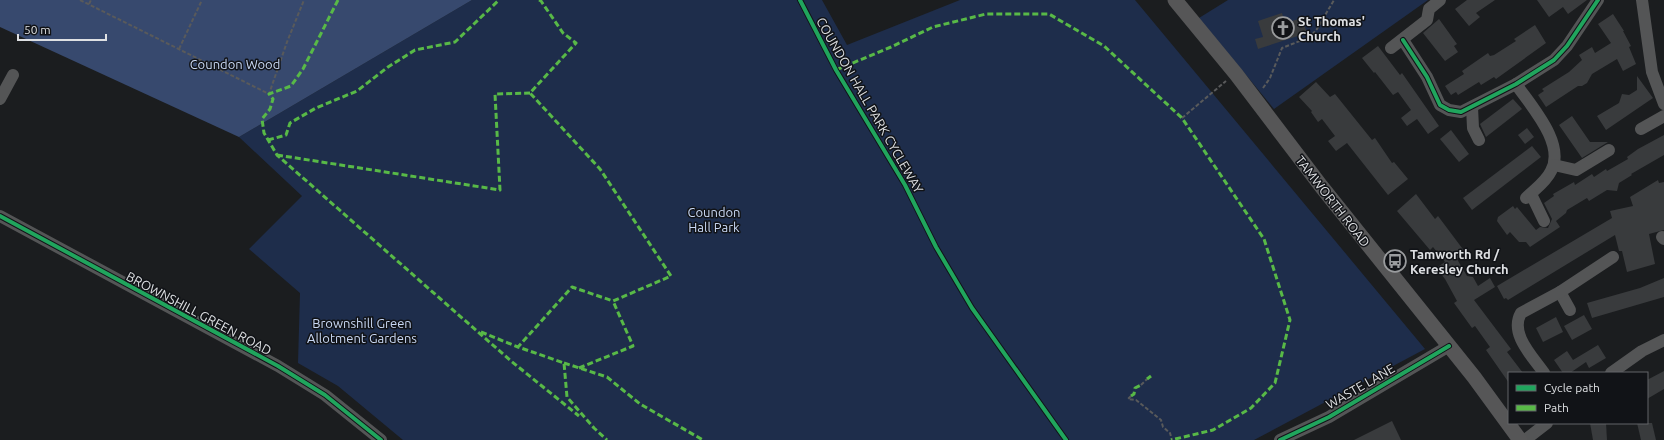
<svg xmlns="http://www.w3.org/2000/svg" width="1664" height="440" viewBox="0 0 1664 440" font-family="Ubuntu,sans-serif">
<style>
.green{fill:#1e2d4b}
.forest{fill:#37496e}
.building{fill:#393b3d}
.lines{fill:none;stroke-linecap:round;stroke-linejoin:round}
.path{stroke:#595a5b;stroke-width:2;stroke-dasharray:4 2;stroke-linecap:butt}
.minor{stroke:#545556;stroke-width:12}
.major{stroke:#565657;stroke-width:15}
.quiet{stroke:#58b947;stroke-width:3;stroke-dasharray:6 3;stroke-linecap:butt}
.cycleway-casing{stroke:#111317;stroke-width:6}
.cycleway{stroke:#20a55d;stroke-width:4}
.labels{text-anchor:middle;stroke-width:3;stroke-linejoin:round;paint-order:stroke}
.poi-label{font-size:13px;font-weight:bold;fill:#dee0e3;stroke:#111317;text-anchor:start}
.park-label{font-size:13px;fill:#c9d8f4;stroke:#111317}
.street-label{font-size:13px;fill:#dee0e3;stroke:#111317}
</style>
<rect width="100%" height="100%" fill="#1b1d1f"/>
<g class="green">
<polygon points="472,0 822,0 847,45 960,0 1135,0 1425,349 1254,440 403,440 338,386 298,363 300,293 249,249 302,196 239,137"/>
<polygon points="1228,0 1428,0 1274,109 1199,18"/>
</g>
<polygon class="forest" points="0,0 472,0 239,137 0,27"/>
<g class="building">
<polygon points="1467,0 1495,0 1476,13 1480,17 1469,26 1455,9"/>
<polygon points="1537,0 1587,0 1568,14 1563,7 1549,17"/>
<polygon points="1282,13 1285,23 1302,18 1307,33 1258,49 1255,39 1263,37 1258,21"/>
<polygon points="1613,14 1624,31 1623,31 1631,46 1629,47 1636,64 1623,71 1617,59 1592,74 1587,83 1582,86 1578,86 1546,107 1538,95 1544,91 1542,89 1569,72 1582,60 1579,55 1592,47 1595,53 1611,43 1598,24"/>
<polygon points="1439,19 1457,44 1454,46 1458,52 1445,61 1423,33"/>
<polygon points="1535,25 1546,43 1496,79 1494,77 1481,85 1479,82 1458,95 1456,92 1451,95 1445,86 1464,74 1462,71 1488,53 1490,56 1494,55 1516,41 1514,39"/>
<polygon points="1378,46 1400,75 1402,73 1439,126 1428,134 1417,119 1407,126 1401,118 1411,110 1398,92 1393,95 1375,72 1374,73 1362,58"/>
<polygon points="1637,76 1653,98 1606,130 1597,116 1619,103 1622,94 1629,95 1637,90"/>
<polygon points="1316,82 1330,97 1335,94 1372,140 1375,138 1392,163 1394,162 1408,179 1388,195 1347,143 1336,151 1328,141 1335,136 1322,119 1318,122 1311,112 1312,111 1299,97"/>
<polygon points="1513,99 1522,109 1486,137 1480,124"/>
<polygon points="1572,116 1590,142 1608,142 1582,158 1559,125"/>
<polygon points="1527,128 1534,137 1525,144 1518,135"/>
<polygon points="1451,130 1469,154 1459,162 1440,139"/>
<polygon points="1664,135 1664,155 1631,174 1632,175 1619,183 1617,191 1607,190 1589,201 1587,198 1567,210 1566,213 1556,221 1560,227 1530,247 1526,242 1519,242 1510,232 1507,235 1497,221 1498,217 1513,206 1515,209 1517,207 1536,230 1540,227 1548,228 1552,219 1544,203 1554,196 1553,194 1574,182 1575,185 1592,174 1594,177 1606,169 1607,171 1628,159 1627,157 1638,149"/>
<polygon points="1532,146 1541,157 1472,210 1463,198"/>
<polygon points="1658,180 1659,183 1664,182 1664,230 1649,234 1655,264 1627,272 1622,251 1619,251 1615,235 1508,300 1506,298 1504,299 1497,286 1612,218 1610,211 1633,206 1630,197"/>
<polygon points="1416,194 1435,219 1438,216 1465,252 1457,259 1467,276 1473,277 1478,286 1490,278 1495,287 1474,300 1511,349 1507,352 1523,373 1509,373 1509,383 1486,350 1490,347 1475,326 1472,328 1454,303 1457,301 1445,279 1436,268 1445,262 1433,247 1430,250 1397,211"/>
<polygon points="1664,278 1664,297 1592,318 1587,303 1640,288"/>
<polygon points="1584,315 1592,329 1572,340 1564,326"/>
<polygon points="1556,317 1563,332 1543,342 1536,328"/>
<polygon points="1598,345 1606,358 1589,368 1586,362 1570,373 1563,373 1554,360 1567,351 1573,360"/>
<polygon points="1664,371 1664,389 1647,399 1647,380"/>
<polygon points="1392,421 1401,440 1354,440"/>
<polygon points="1590,423 1606,423 1607,440 1593,440"/>
<polygon points="1637,423 1652,423 1656,440 1641,440"/>
</g>
<g class="lines">
<g class="path">
<polyline points="80,0 269,94 287,42 304,0"/>
<polyline points="89,4 91,0"/>
<polyline points="179,49 202,0"/>
<polyline points="1263,88 1270,78 1282,48 1310,37 1317,29 1334,0"/>
<polyline points="1182,118 1226,81"/>
<polyline points="1141,385 1147,379"/>
<polyline points="1131,396 1128,399 1136,400 1161,420 1163,427 1170,433 1172,440"/>
</g>
<g class="minor">
<polyline points="1642,0 1652,72 1664,104"/>
<polyline points="1403,40 1427,77 1440,105 1449,110 1461,112 1516,84 1554,60 1567,46 1598,0"/>
<polyline points="1391,48 1427,20 1429,9 1440,0"/>
<path d="M1516 84C1531 106 1566 144 1551 171 1546 182 1534 190 1526 198"/>
<polyline points="0,99 13,75"/>
<polyline points="1472,107 1473,128 1479,140"/>
<polyline points="1641,129 1664,116"/>
<polyline points="1554,165 1576,170 1609,150"/>
<polyline points="1531,194 1544,221"/>
<polyline points="0,216 278,366 325,395 381,440"/>
<polyline points="1662,237 1664,239"/>
<polyline points="1560,292 1570,310"/>
<path d="M1544 373C1533 357 1509 334 1521 313L1560 292 1613 257"/>
<polyline points="1611,373 1642,351 1664,340"/>
<polyline points="1280,440 1329,417 1449,346"/>
<polyline points="1525,440 1547,423"/>
</g>
<polyline class="major" points="1175,0 1236,74 1321,186 1474,377 1520,440"/>
<g class="quiet">
<polyline points="338,0 303,69 291,86 269,94 273,99 270,109 262,119 264,133 277,155 511,361 579,416"/>
<polyline points="539,0 541,1 563,33 576,43 530,93 600,169 671,276 613,301 572,287 518,347 564,363 567,397 594,428 607,440"/>
<polyline points="836,70 891,47 933,27 986,14 1049,14 1104,46 1182,118 1264,239 1290,320 1275,383 1251,408 1213,430 1171,440"/>
<polyline points="268,140 286,135 290,123 316,108 357,91 388,67 415,50 455,42 499,0"/>
<polyline points="277,155 500,190 495,94 530,93"/>
<polyline points="481,332 518,347"/>
<polyline points="564,363 607,377 640,404 703,440"/>
<polyline points="579,368 633,346 613,301"/>
<polyline points="1147,379 1151,376"/>
<polyline points="1131,396 1134,394 1135,388 1141,385"/>
</g>
<g class="cycleway-casing">
<g id="cycleway">
<polyline points="800,0 836,70 905,185 936,247 972,308 1066,440"/>
<polyline points="1403,40 1427,77 1440,105 1449,110 1461,112 1516,84 1554,60 1567,46 1598,0"/>
<polyline points="0,216 278,366 325,395 381,440"/>
<polyline points="1280,440 1329,417 1449,346"/>
</g>
</g>
<use href="#cycleway" class="cycleway"/>
</g>
<defs>
<g id="church-ring" transform="scale(1.15)"><circle r="9.5" fill="#111317" stroke="#9a9c9e" stroke-width="1.5"/><path d="M-1.2-6h2.4v3.5h3.3v2.4h-3.3V6h-2.4V-.1h-3.3v-2.4h3.3Z" fill="#9a9c9e"/></g>
<g id="bus-ring" transform="scale(1.15)"><circle r="9.5" fill="#111317" stroke="#9a9c9e" stroke-width="1.5"/><path d="M-5-6H5V4H4V6H2V4H-2V6H-4V4H-5ZM-3.5-4V0h7V-4ZM-3.5 1.2v1.5H-2V1.2ZM2 1.2v1.5H3.5V1.2Z" fill="#9a9c9e"/></g>
</defs>
<g fill-rule="evenodd">
<use href="#church-ring" x="1283" y="28"/>
<use href="#bus-ring" x="1395" y="261"/>
</g>
<g class="labels">
<g class="poi-label">
<text x="1298" y="26">St Thomas'<tspan x="1298" dy="15">Church</tspan></text>
<text x="1410" y="259">Tamworth Rd /<tspan x="1410" dy="15">Keresley Church</tspan></text>
</g>
<g class="park-label">
<text x="235" y="69">Coundon Wood</text>
<text x="714" y="217">Coundon<tspan x="714" dy="15">Hall Park</tspan></text>
<text x="362" y="328">Brownshill Green<tspan x="362" dy="15">Allotment Gardens</tspan></text>
</g>
<g class="street-label">
<text transform="translate(870 105) rotate(60)" y="5">COUNDON HALL PARK CYCLEWAY</text>
<text transform="translate(1333 201) rotate(52)" y="5">TAMWORTH ROAD</text>
<text transform="translate(199 313) rotate(28)" y="5">BROWNSHILL GREEN ROAD</text>
<text transform="translate(1360 386) rotate(-30)" y="5">WASTE LANE</text>
</g>
</g>
<rect x="1508" y="372" width="140" height="52" fill="#111317" stroke="#636569"/>
<rect x="1516" y="385" width="20" height="6" fill="#20a55d" stroke="#636569"/>
<text x="1544" y="392" font-size="12" fill="#dee0e3">Cycle path</text>
<rect x="1516" y="405" width="20" height="6" fill="#58b947" stroke="#636569"/>
<text x="1544" y="412" font-size="12" fill="#dee0e3">Path</text>
<path d="M18 34v6h88v-6" fill="none" stroke="#dee0e3" stroke-width="2"/>
<text x="24" y="34" font-size="12" fill="#dee0e3" stroke="#111317" stroke-width="3" paint-order="stroke">50 m</text>
</svg>
